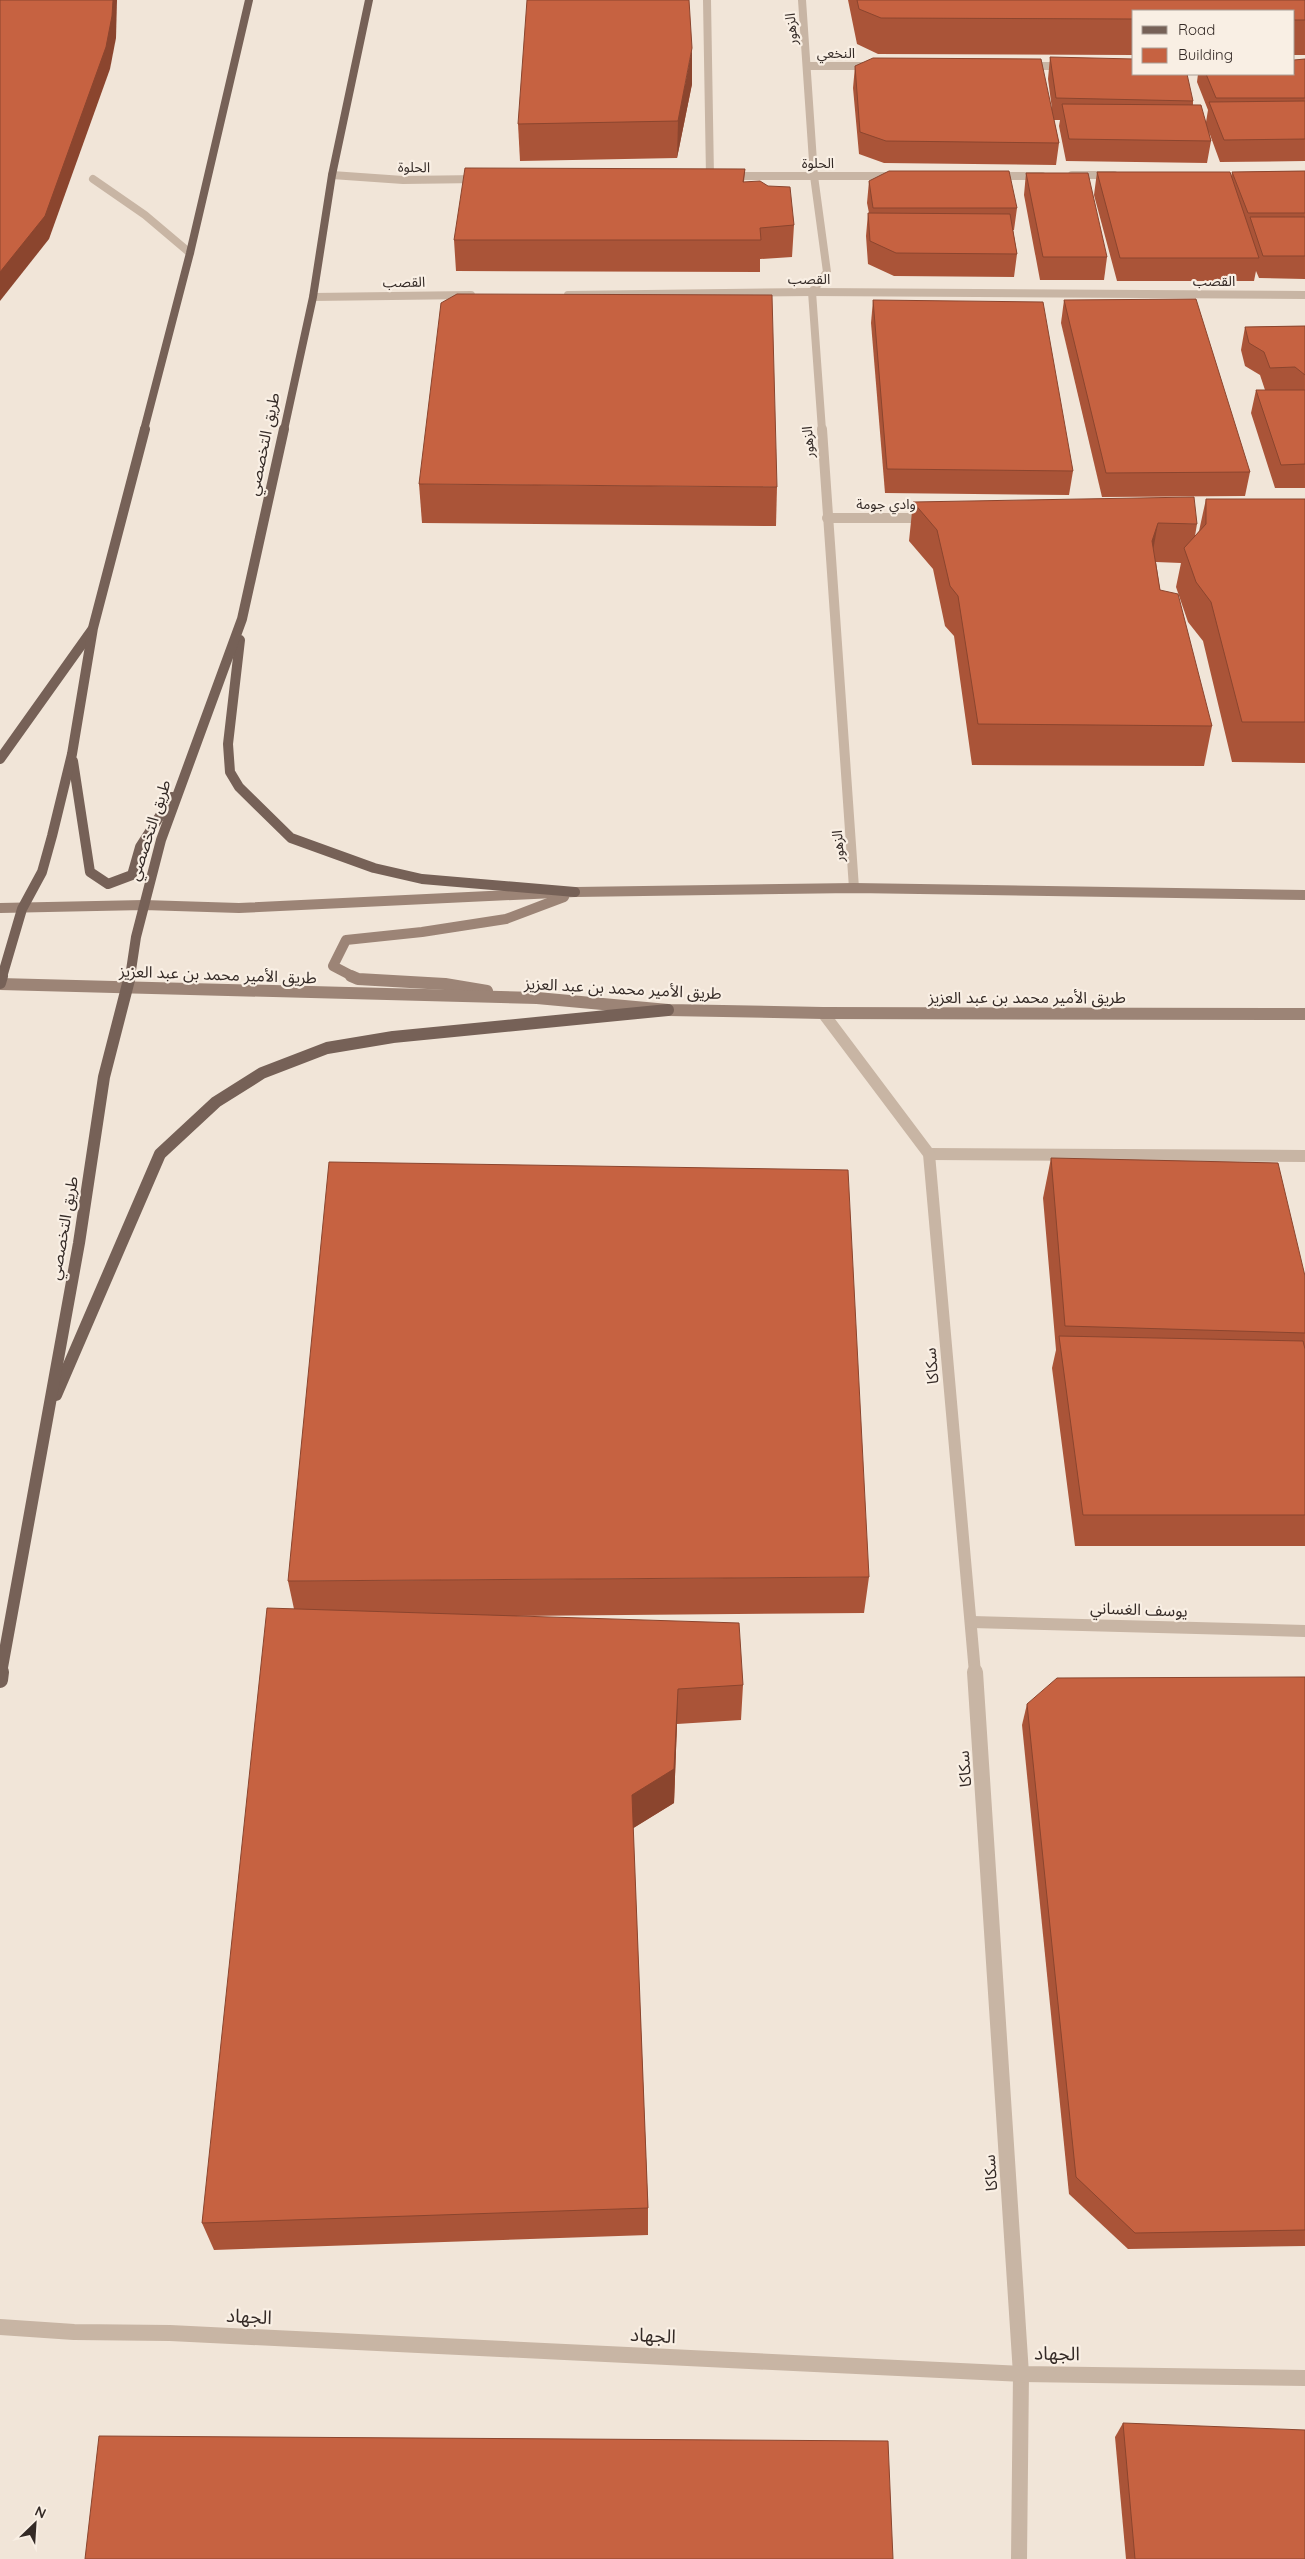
<svg xmlns="http://www.w3.org/2000/svg" width="1305" height="2559" viewBox="0 0 1305 2559" font-family="Quicksand,'Noto Sans Arabic',sans-serif">
<style>
.lines{fill:none;stroke-linecap:round;stroke-linejoin:round}
.lane-far1{stroke:#c8b5a4;stroke-width:8}
.lane{stroke:#c8b5a4;stroke-width:12}
.street-far3{stroke:#c8b5a4;stroke-width:8}
.street-far2{stroke:#c8b5a4;stroke-width:10}
.street-far1{stroke:#c8b5a4;stroke-width:12}
.street{stroke:#c8b5a4;stroke-width:16}
.secondary-far1{stroke:#9c8476;stroke-width:10}
.secondary{stroke:#9c8476;stroke-width:12}
.primary-far3{stroke:#766157;stroke-width:8}
.primary-far2{stroke:#766157;stroke-width:10}
.primary-far1{stroke:#766157;stroke-width:12}
.primary{stroke:#766157;stroke-width:16}
.wall{fill:#aa5438}
.shaded-wall{fill:#8b452e}
.building{fill:#c66241;stroke:#8b452e}
.labels{text-anchor:middle;stroke-width:4.5;stroke-linejoin:round;paint-order:stroke}
.far-street-label{font-size:14px;fill:#342a26;stroke:#f9efe4}
.street-label{font-size:16px;fill:#342a26;stroke:#f9efe4}
.near-street-label{font-size:19px;fill:#342a26;stroke:#f9efe4}
</style>
<rect width="100%" height="100%" fill="#f1e5d8"/>
<g class="lines">
<g class="lane-far1">
<polyline points="707,0 710,176"/>
<polyline points="93,179 145,215 190,253"/>
</g>
<polyline class="lane" points="929,1154 1305,1156"/>
<g class="street-far3">
<polyline points="802,0 814,176 827,272 812,292 822,430"/>
<polyline points="808,66 874,66"/>
<polyline points="1026,66 1066,66"/>
<polyline points="332,175 403,180 479,179"/>
<polyline points="1072,175 1114,175"/>
<polyline points="729,176 894,176"/>
<polyline points="994,176 1042,176"/>
<polyline points="568,295 812,292 1305,295"/>
<polyline points="313,297 471,295"/>
</g>
<g class="street-far2">
<polyline points="822,429 854,888"/>
<polyline points="827,518 928,518"/>
</g>
<g class="street-far1">
<polyline points="823,1013 929,1154 975,1673"/>
<polyline points="972,1622 1305,1631"/>
</g>
<g class="street">
<polyline points="975,1672 1021,2374 1019,2559"/>
<polyline points="0,2327 74,2332 170,2333 1021,2374 1305,2378"/>
</g>
<g class="secondary-far1">
<polyline points="0,908 144,905 239,908 575,892 854,888 1305,895"/>
<polyline points="354,977 333,966 346,940 422,932 506,919 564,897"/>
</g>
<g class="secondary">
<polyline points="351,976 358,979 445,984 487,991"/>
<polyline points="0,984 537,998 668,1010 823,1013 1305,1014"/>
</g>
<g class="primary-far3">
<polyline points="144,430 190,253 249,0"/>
<polyline points="284,430 313,297 332,175 369,0"/>
</g>
<g class="primary-far2">
<polyline points="240,640 228,744 230,772 239,787 291,838 374,868 422,879 575,892"/>
<polyline points="0,759 92,630"/>
<polyline points="73,761 90,872 108,884 132,875 140,847 172,797"/>
<polyline points="2,977 22,909 42,872 52,836 72,754 93,628 145,429"/>
<polyline points="130,977 136,937 161,840 242,619 284,429"/>
</g>
<g class="primary-far1">
<polyline points="0,983 2,976"/>
<polyline points="56,1395 160,1154 216,1102 262,1073 327,1048 393,1037 668,1010"/>
<polyline points="1,1673 79,1243 104,1077 130,976"/>
</g>
<polyline class="primary" points="0,1680 1,1672"/>
</g>
<g class="wall">
<polygon points="848,0 1305,0 1305,55 1294,55 1294,11 1134,11 1134,55 878,54 857,44"/>
<polygon points="1050,57 1193,101 1193,105 1206,122 1208,110 1197,82 1198,74 1294,74 1305,59 1305,161 1220,162 1209,132 1211,141 1207,163 1066,161 1059,126 1060,120 1054,120 1059,143 1056,165 884,163 859,154 853,88 855,66 1052,109 1048,79"/>
<polygon points="692,84 677,158 520,161 518,124"/>
<polygon points="745,169 744,182 794,225 792,257 760,259 760,272 456,271 454,240"/>
<polygon points="1305,171 1305,279 1259,278 1256,271 1254,281 1117,281 1094,195 1097,172 1231,177 1232,172"/>
<polygon points="1026,173 1107,257 1104,280 1040,280 1024,195"/>
<polygon points="869,181 1017,208 1014,230 1013,230 1017,254 1014,277 894,276 868,264 866,236 868,213 869,213 867,203"/>
<polygon points="873,300 1073,471 1069,495 885,493 871,323"/>
<polygon points="1064,300 1250,472 1245,496 1102,497 1061,323"/>
<polygon points="1305,326 1305,488 1275,488 1251,413 1256,390 1265,390 1260,375 1245,366 1241,350 1245,327"/>
<polygon points="419,484 777,487 776,526 422,523"/>
<polygon points="1206,499 1305,499 1305,763 1232,762 1203,641 1188,622 1176,587 1181,563 1156,562 1160,590 1212,726 1204,766 972,765 954,636 945,626 933,569 909,541 913,502 1197,524 1195,536 1199,531"/>
<polygon points="1051,1158 1305,1276 1305,1546 1075,1546 1052,1368 1056,1350 1043,1198"/>
<polygon points="869,1577 864,1613 514,1616 743,1685 741,1720 677,1724 674,1803 633,1828 648,2208 648,2235 214,2250 202,2223 294,1609 288,1581"/>
<polygon points="1305,1677 1305,2246 1128,2249 1069,2194 1022,1725 1027,1704"/>
<polygon points="1123,2423 1305,2559 1126,2559 1115,2437"/>
</g>
<g class="shaded-wall">
<polygon points="113,0 117,0 116,38 110,69 49,239 0,301 0,272"/>
<polygon points="692,48 692,84 677,158 678,121"/>
<polygon points="1158,523 1151,562 1152,541"/>
<polygon points="678,1689 677,1724 674,1803 632,1829 632,1795"/>
</g>
<g class="building">
<polygon points="0,0 113,0 112,16 106,47 45,216 0,272"/>
<polygon points="527,0 689,0 692,48 678,121 518,124"/>
<polygon points="857,0 1305,0 1305,20 1294,20 1294,11 1134,11 1134,19 881,18 859,9"/>
<polygon points="1050,57 1134,59 1134,74 1187,74 1193,101 1056,98"/>
<polygon points="873,58 1041,59 1059,143 886,141 860,132 855,66"/>
<polygon points="1305,59 1305,98 1216,98 1206,74 1294,74 1294,60"/>
<polygon points="1305,101 1305,139 1224,140 1209,102"/>
<polygon points="1062,104 1201,105 1211,141 1069,139"/>
<polygon points="465,168 745,169 743,182 760,181 768,186 790,187 794,225 760,228 761,240 454,240"/>
<polygon points="889,171 1009,171 1017,208 873,208 869,181"/>
<polygon points="1305,171 1305,213 1248,213 1232,172"/>
<polygon points="1097,172 1230,172 1259,258 1120,258"/>
<polygon points="1026,173 1088,173 1107,257 1043,257"/>
<polygon points="868,213 1010,214 1017,254 896,253 870,241"/>
<polygon points="1250,217 1305,217 1305,256 1263,256"/>
<polygon points="457,294 772,295 777,487 419,484 441,303"/>
<polygon points="1196,299 1250,472 1106,473 1064,300"/>
<polygon points="873,300 1043,302 1073,471 887,469"/>
<polygon points="1305,326 1305,375 1295,367 1270,368 1264,352 1249,343 1245,327"/>
<polygon points="1256,390 1305,390 1305,464 1281,465"/>
<polygon points="1194,497 1197,524 1158,523 1152,541 1160,590 1178,594 1212,726 978,724 958,596 950,586 937,530 913,502"/>
<polygon points="1206,499 1305,499 1305,722 1242,722 1211,602 1196,582 1184,548 1206,524"/>
<polygon points="1051,1158 1278,1163 1305,1276 1305,1333 1065,1326"/>
<polygon points="329,1162 848,1170 869,1577 288,1581"/>
<polygon points="1059,1336 1303,1341 1305,1349 1305,1515 1083,1515"/>
<polygon points="267,1608 739,1623 743,1685 678,1689 674,1769 632,1795 648,2208 202,2223"/>
<polygon points="1305,1677 1305,2230 1135,2233 1076,2177 1027,1704 1057,1678"/>
<polygon points="1123,2423 1305,2430 1305,2559 1135,2559"/>
<polygon points="99,2436 888,2441 893,2559 85,2559"/>
</g>
<g class="labels">
<g class="far-street-label">
<text transform="translate(791 29) rotate(-95)" y="5">الزهور</text>
<text x="836" y="58">النخعي</text>
<text x="818" y="168">الحلوة</text>
<text transform="translate(414 167) rotate(1)" y="5">الحلوة</text>
<text x="809" y="284">القصب</text>
<text x="1214" y="286">القصب</text>
<text transform="translate(404 282) rotate(-1)" y="5">القصب</text>
<text transform="translate(808 442) rotate(-94)" y="5">الزهور</text>
<text x="886" y="509">وادي جومة</text>
<text transform="translate(838 846) rotate(-94)" y="5">الزهور</text>
</g>
<g class="street-label">
<text transform="translate(263 444) rotate(-78)" y="6">طريق التخصصي</text>
<text transform="translate(149 830) rotate(-72)" y="6">طريق التخصصي</text>
<text transform="translate(218 974) rotate(2)" y="6">طريق الأمير محمد بن عبد العزيز</text>
<text transform="translate(623 988) rotate(3)" y="6">طريق الأمير محمد بن عبد العزيز</text>
<text x="1027" y="1003">طريق الأمير محمد بن عبد العزيز</text>
<text transform="translate(63 1228) rotate(-80)" y="6">طريق التخصصي</text>
<text transform="translate(931 1366) rotate(-95)" y="6">سكاكا</text>
<text transform="translate(1139 1609) rotate(2)" y="6">يوسف الغساني</text>
<text transform="translate(964 1769) rotate(-94)" y="6">سكاكا</text>
<text transform="translate(990 2173) rotate(-94)" y="6">سكاكا</text>
</g>
<g class="near-street-label">
<text transform="translate(249 2316) rotate(3)" y="7">الجهاد</text>
<text transform="translate(653 2335) rotate(3)" y="7">الجهاد</text>
<text transform="translate(1057 2353) rotate(1)" y="7">الجهاد</text>
</g>
</g>
<rect x="1132" y="10" width="162" height="65" fill="#f9efe4" stroke="#aaa098"/>
<rect x="1142" y="26" width="25" height="8" fill="#766157" stroke="#aaa098"/>
<text x="1178" y="35" font-size="15" fill="#342a26">Road</text>
<rect x="1142" y="48" width="25" height="15" fill="#c66241" stroke="#aaa098"/>
<text x="1178" y="60" font-size="15" fill="#342a26">Building</text>
<g transform="translate(35 2524) rotate(25)" stroke="#f9efe4" stroke-width="4" paint-order="stroke">
<path d="M0-4L9 19L0 12L-9 19Z" fill="#342a26"/>
<text y="-8" font-size="14" font-weight="bold" text-anchor="middle" fill="#342a26">N</text>
</g>
</svg>
